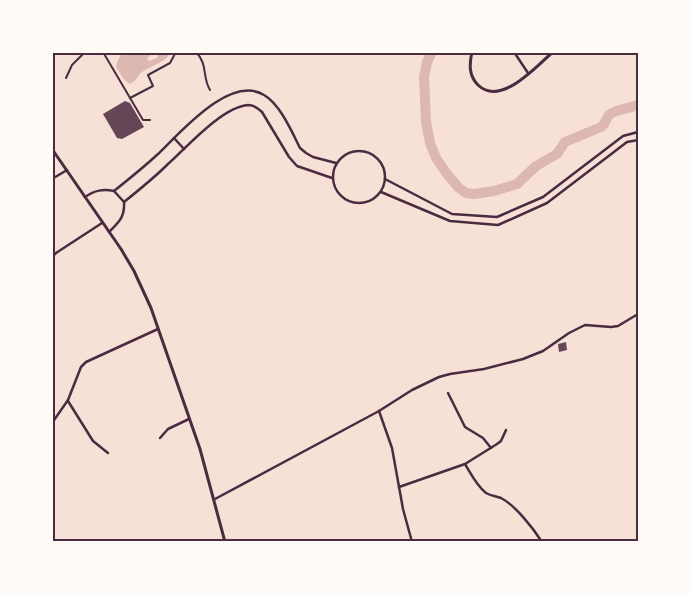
<svg xmlns="http://www.w3.org/2000/svg" width="691" height="594" viewBox="0 0 691 594" font-family="'Archivo Narrow',sans-serif">
<style>
.water{fill:#dcb8b0}
.lines{fill:none;stroke-linecap:round;stroke-linejoin:round}
.river{stroke:#dcb8b0;stroke-width:10}
.building{fill:#644757}
.pedestrian{stroke:#4a2c40;stroke-width:2}
.minor{stroke:#4a2c40;stroke-width:2.5}
.tertiary{stroke:#4a2c40;stroke-width:3}
.secondary{stroke:#4a2c40;stroke-width:3}
.neatline{fill:none;stroke:#4a2c40;stroke-width:2}
</style>
<rect width="100%" height="100%" fill="#f7e1d7"/>
<path class="water" d="M133 53H152L147 59 149 61 157 58 158 53H170C164 64 151 65 142 72 137 76 137 81 130 84 124 81 120 73 116 67 116 64 119 57 122 54L129 55Z"/>
<g class="lines">
<path class="river" d="M432 52 427 62 424 77 426 122 430 143 436 158 447 174 459 188 466 193 474 194 494 191 517 184 536 166 557 154 565 142 601 127C606 124 606 117 610 114 618 109 630 108 638 105"/>
</g>
<g class="building">
<polygon points="125,101 130,103 144,127 122,139 117,138 103,114"/>
<polygon points="566,342 567,350 559,352 558,344"/>
</g>
<g class="lines">
<g class="pedestrian">
<polyline points="103,52 143,120 150,120"/>
<path d="M196 52C208 64 202 77 210 90"/>
<polyline points="66,78 72,65 85,52"/>
<polyline points="130,98 153,86 148,75 170,63 176,52"/>
</g>
<g class="minor">
<polyline points="514,52 528,73"/>
<polyline points="174,138 184,149"/>
<circle cx="359" cy="177" r="26"/>
<polyline points="52,179 67,170"/>
<polyline points="385,179 452,214 497,217 543,197 623,136 638,132"/>
<polyline points="114,191 124,202"/>
<polyline points="381,192 450,221 498,225 547,203 627,142 638,140"/>
<path d="M85 197C95 190 103 189 114 191 129 179 144 167 158 154 180 133 230 74 264 95 280 104 292 132 300 148L306 153 313 157 336 163"/>
<path d="M109 232C119 222 125 217 124 202 139 190 154 178 168 164 187 147 222 107 248 105 253 105 258 108 262 112L289 157 297 166 332 178"/>
<polyline points="52,257 56,253 102,223"/>
<polyline points="448,393 465,427 483,438 491,448"/>
<polyline points="68,401 93,441 108,453"/>
<polyline points="379,411 392,448 403,509 412,542"/>
<polyline points="52,423 68,400 81,367 86,362 158,329"/>
<polyline points="160,438 168,429 189,419"/>
<path d="M465 464C471 474 477 486 486 493 491 496 496 496 501 498 515 505 533 528 542 542"/>
<polyline points="399,487 465,464 497,444 501,441 506,430"/>
<polyline points="215,499 379,411 412,390 439,377 450,374 484,369 523,359 543,351 569,333 585,325 611,327 618,326 638,314"/>
</g>
<path class="tertiary" d="M472 52C469 65 469 76 478 85 501 107 535 67 553 52"/>
<polyline class="secondary" points="52,149 121,249 134,271 151,308 200,449 225,542"/>
</g>
<rect width="691" height="594" fill="none" stroke="#fffaf5" stroke-width="108"/>
<rect x="54" y="54" width="583" height="486" class="neatline"/>
</svg>
